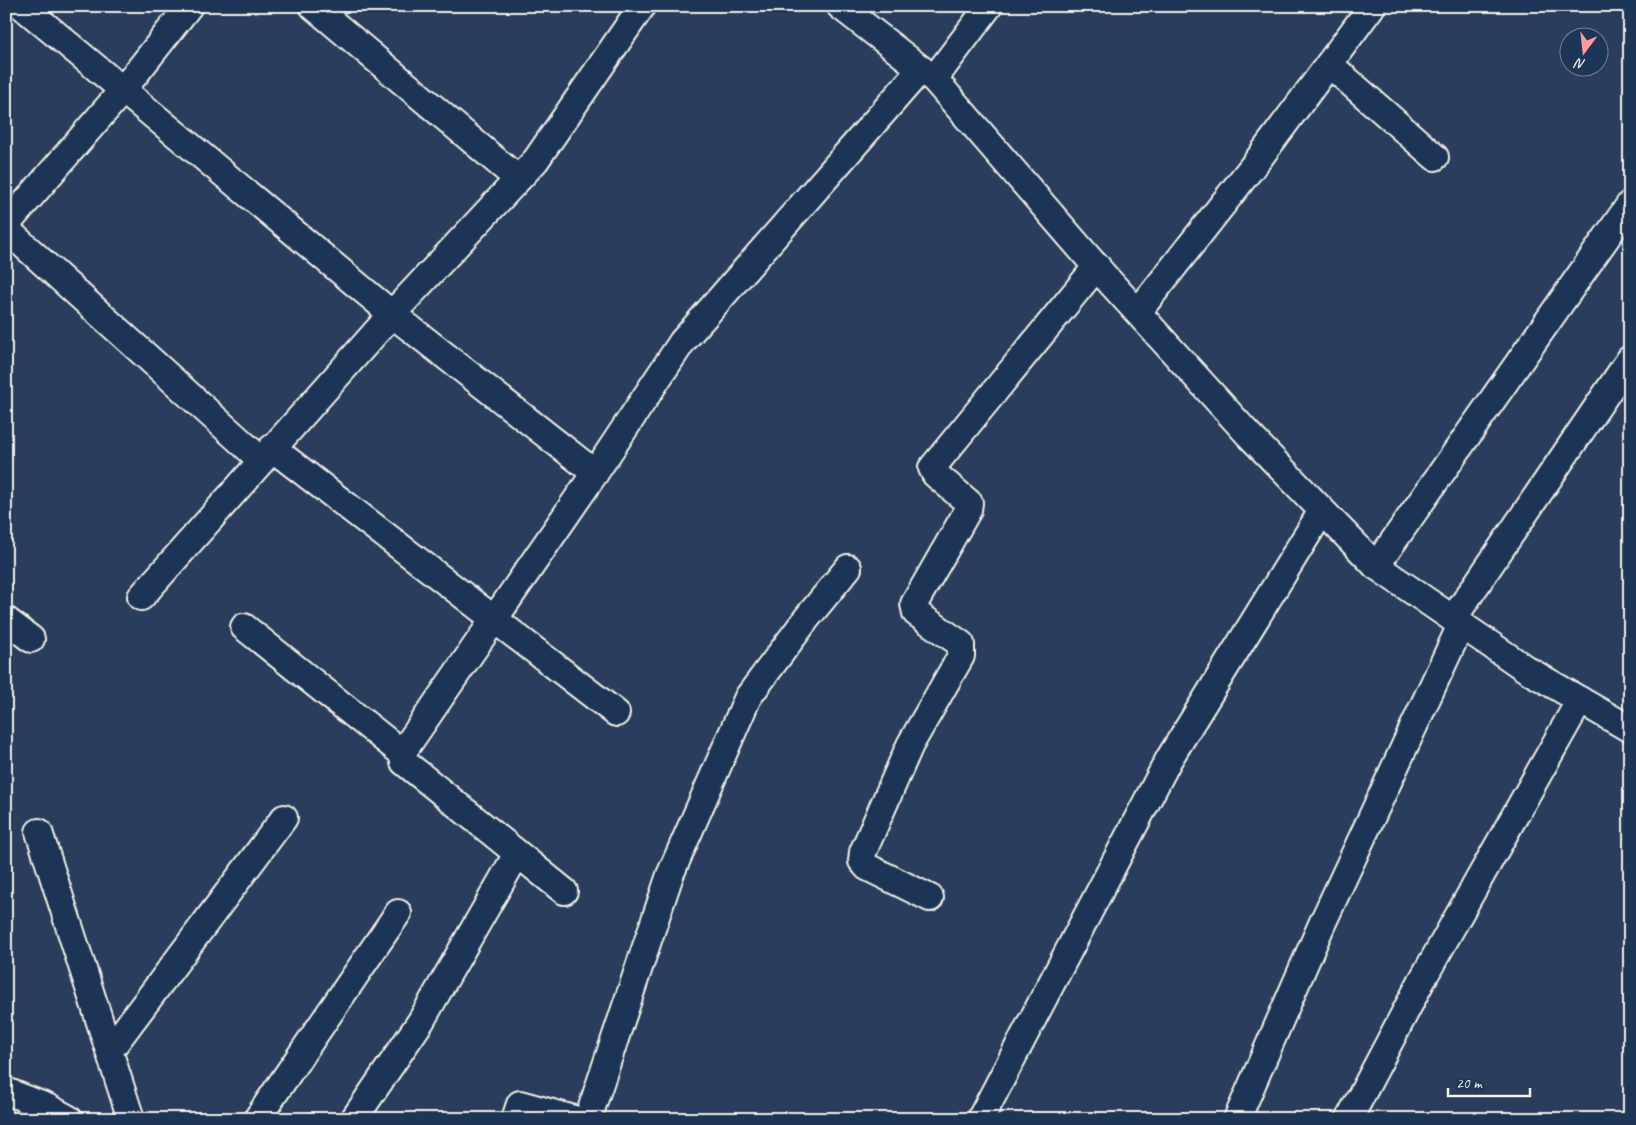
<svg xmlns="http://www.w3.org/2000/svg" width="1636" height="1125" viewBox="0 0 1636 1125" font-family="Caveat,sans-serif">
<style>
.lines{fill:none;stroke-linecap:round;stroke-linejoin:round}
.minor-casing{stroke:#f4f1e8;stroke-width:30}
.minor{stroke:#1d3557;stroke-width:26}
</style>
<rect width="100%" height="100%" fill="#2a3d5c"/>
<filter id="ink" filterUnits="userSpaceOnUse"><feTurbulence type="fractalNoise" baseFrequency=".02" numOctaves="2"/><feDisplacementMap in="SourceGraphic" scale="10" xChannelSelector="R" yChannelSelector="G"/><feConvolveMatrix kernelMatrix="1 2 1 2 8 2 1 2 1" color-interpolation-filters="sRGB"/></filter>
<g filter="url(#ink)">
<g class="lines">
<g class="minor-casing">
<g id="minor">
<polyline points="22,6 392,314 595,473"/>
<polyline points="313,6 518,179"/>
<polyline points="840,6 934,79 1100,271 1248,434 1376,566 1526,669 1630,729"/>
<polyline points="1329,64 1435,157"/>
<polyline points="934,79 989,6"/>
<polyline points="6,225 122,91 189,6"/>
<polyline points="6,229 261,460"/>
<polyline points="1138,312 1260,157 1372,6"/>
<polyline points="272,448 616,713"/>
<polyline points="1376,566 1630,204"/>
<polyline points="141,597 392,314 536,160 642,6"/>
<polyline points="1453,619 1630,359"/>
<polyline points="6,620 31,639"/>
<polyline points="244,627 402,753"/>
<polyline points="39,832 131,1119"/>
<polyline points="564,891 404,762 402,753 593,476 682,342 921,69"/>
<polyline points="930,898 867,867 862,861 863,852 910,745 961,656 961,644 916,613 914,604 968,510 969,503 935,474 932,468 1097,266"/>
<polyline points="110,1050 284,818"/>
<polyline points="6,1091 47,1107 69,1119"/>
<polyline points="982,1116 1169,759 1322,511"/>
<polyline points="257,1119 398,913"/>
<polyline points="354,1119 421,1021 517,854"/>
<polyline points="515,1119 520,1104 574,1119"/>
<polyline points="588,1119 670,875 748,697 807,618 848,568"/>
<polyline points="1237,1119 1322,924 1461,625"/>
<polyline points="1349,1119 1421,982 1580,700"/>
</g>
</g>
<use href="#minor" class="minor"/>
</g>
</g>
<rect width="1636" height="1125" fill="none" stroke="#1d3557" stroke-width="25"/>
<rect x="12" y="12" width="1611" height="1100" fill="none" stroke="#f4f1e8" stroke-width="2" filter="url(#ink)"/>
<g transform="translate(1584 52) rotate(195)"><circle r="24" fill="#1d3557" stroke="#738091"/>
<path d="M0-4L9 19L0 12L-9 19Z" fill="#ff9aa2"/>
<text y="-8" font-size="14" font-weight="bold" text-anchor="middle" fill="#f4f1e8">N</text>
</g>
<path d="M1448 1088v8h82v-8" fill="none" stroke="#f4f1e8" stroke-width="2.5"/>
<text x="1456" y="1088" font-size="15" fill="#f4f1e8" stroke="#1d3557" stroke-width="4" paint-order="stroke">20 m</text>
</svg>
